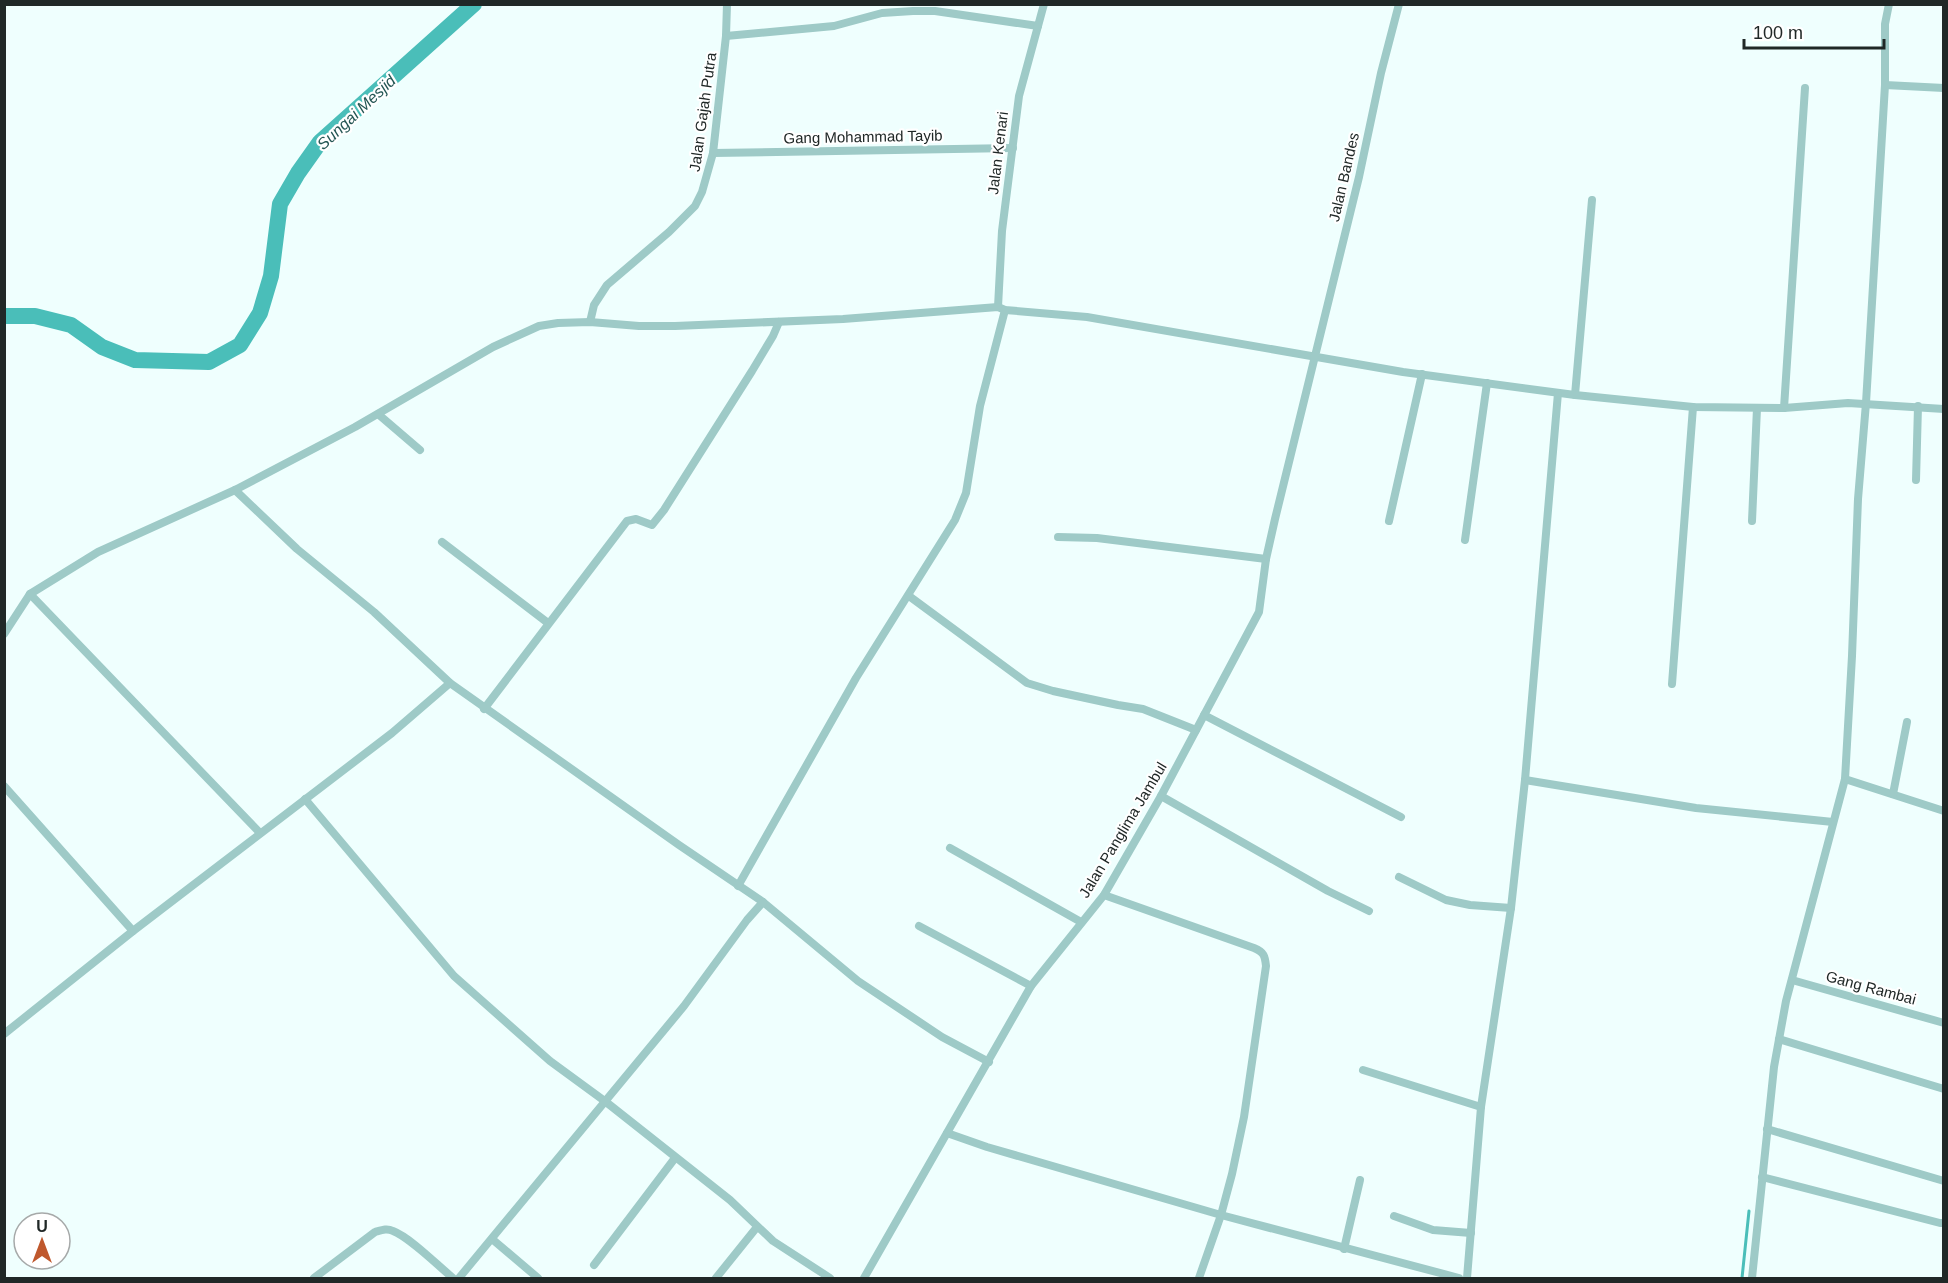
<svg xmlns="http://www.w3.org/2000/svg" width="1948" height="1283" viewBox="0 0 1948 1283" font-family="Arial,sans-serif">
<style>
.lines{fill:none;stroke-linecap:round;stroke-linejoin:round}
.stream{stroke:#4abeb9;stroke-width:3}
.river{stroke:#4abeb9;stroke-width:16}
.street{stroke:#9ecac7;stroke-width:8}
.labels{text-anchor:middle;stroke-width:4.5;stroke-linejoin:round;paint-order:stroke}
.street-label{font-size:15px;fill:#202827;stroke:#fff}
.water-label{font-size:16px;font-style:italic;fill:#255654;stroke:#fff}
</style>
<rect width="100%" height="100%" fill="#effffe"/>
<g class="lines">
<polyline class="stream" points="1742,1278 1749,1211"/>
<polyline class="river" points="4,316 35,316 71,325 102,347 135,360 209,362 240,345 260,313 271,276 280,204 298,173 320,142 474,4"/>
<g class="street">
<polyline points="726,36 834,26 882,13 913,11 935,11 1038,26"/>
<polyline points="1885,85 1944,88"/>
<polyline points="713,153 1013,148"/>
<polyline points="998,307 1002,231 1019,96 1044,4"/>
<polyline points="590,322 594,305 607,285 669,232 695,206 702,192 713,153 726,36 727,4"/>
<polyline points="1575,395 1592,200"/>
<polyline points="1784,408 1805,88"/>
<polyline points="378,414 420,450"/>
<polyline points="1916,480 1918,406"/>
<polyline points="235,490 297,549 374,612 450,683 679,845 763,902 858,981 942,1037 989,1062"/>
<polyline points="1389,521 1422,374"/>
<polyline points="1752,521 1757,408"/>
<polyline points="1058,537 1097,538 1266,559"/>
<polyline points="1465,540 1487,383"/>
<polyline points="442,542 548,623"/>
<polyline points="30,594 260,833"/>
<polyline points="909,596 1027,683 1053,691 1118,705 1143,709 1196,730"/>
<polyline points="4,634 30,594 98,552 235,490 355,427 493,347 539,326 558,323 590,322 639,326 675,326 843,319 998,307 1005,310 1087,317 1403,372 1575,395 1693,407 1784,408 1848,403 1944,409"/>
<polyline points="1672,684 1693,407"/>
<polyline points="484,709 627,521 636,519 652,525 664,510 752,371 773,336 779,322"/>
<polyline points="1204,715 1401,817"/>
<polyline points="1845,779 1944,811"/>
<polyline points="1525,780 1696,808 1833,822"/>
<polyline points="4,786 133,931"/>
<polyline points="1893,794 1907,722"/>
<polyline points="1161,796 1328,891 1369,911"/>
<polyline points="305,799 454,976 550,1061 606,1102 730,1200 773,1241 830,1278"/>
<polyline points="950,848 1081,922"/>
<polyline points="1399,877 1446,900 1470,905 1511,908"/>
<polyline points="738,886 856,678 955,520 966,493 980,406 1005,310"/>
<path d="M1104 895 1254 948C1264 952 1265 956 1266 966L1244 1117 1232 1174 1221 1215 1199 1278"/>
<polyline points="919,926 1031,986"/>
<polyline points="1792,980 1944,1023"/>
<polyline points="4,1034 133,931 392,733 450,683"/>
<polyline points="1779,1039 1944,1089"/>
<polyline points="1363,1070 1481,1107"/>
<polyline points="1767,1129 1944,1181"/>
<polyline points="947,1133 987,1147 1221,1215 1459,1278"/>
<polyline points="1762,1177 1940,1223 1944,1223"/>
<polyline points="1394,1216 1433,1230 1471,1233"/>
<polyline points="492,1239 538,1278"/>
<polyline points="1344,1249 1360,1180"/>
<polyline points="594,1265 675,1158"/>
<path d="M314 1278 375 1232C382 1230 387 1228 393 1231 411 1238 438 1266 453 1278"/>
<polyline points="459,1278 684,1006 747,920 763,902"/>
<polyline points="716,1278 757,1227"/>
<polyline points="864,1278 1031,986 1104,895 1161,796 1259,612 1266,559 1275,519 1359,177 1381,73 1399,4"/>
<polyline points="1467,1278 1481,1107 1511,908 1525,780 1558,393"/>
<polyline points="1752,1278 1774,1067 1786,1001 1845,779 1852,656 1858,499 1866,403 1885,85 1885,24 1889,4"/>
</g>
</g>
<g class="labels">
<g class="street-label">
<text transform="translate(703 112) rotate(-82)" y="5">Jalan Gajah Putra</text>
<text transform="translate(863 137) rotate(-1)" y="5">Gang Mohammad Tayib</text>
<text transform="translate(998 153) rotate(-83)" y="5">Jalan Kenari</text>
<text transform="translate(1344 177) rotate(-77)" y="5">Jalan Bandes</text>
<text transform="translate(1123 830) rotate(-59)" y="5">Jalan Panglima Jambul</text>
<text transform="translate(1871 988) rotate(15)" y="5">Gang Rambai</text>
</g>
<g class="water-label">
<text transform="translate(356 112) rotate(-43)" y="6">Sungai Mesjid</text>
</g>
</g>
<rect width="1948" height="1283" fill="none" stroke="#202827" stroke-width="12"/>
<g transform="translate(42 1241)"><circle r="28" fill="#ffffff" stroke="#a6a9a9" stroke-width="1.5"/>
<path d="M0-4.5L10 22L0 15L-10 22Z" fill="#bf582d"/>
<text y="-9" font-size="16" font-weight="bold" text-anchor="middle" fill="#202827">U</text>
</g>
<path d="M1744 39v9h140v-9" fill="none" stroke="#202827" stroke-width="3"/>
<text x="1753" y="39" font-size="18" fill="#202827" stroke="#ffffff" stroke-width="4.5" paint-order="stroke">100 m</text>
</svg>
